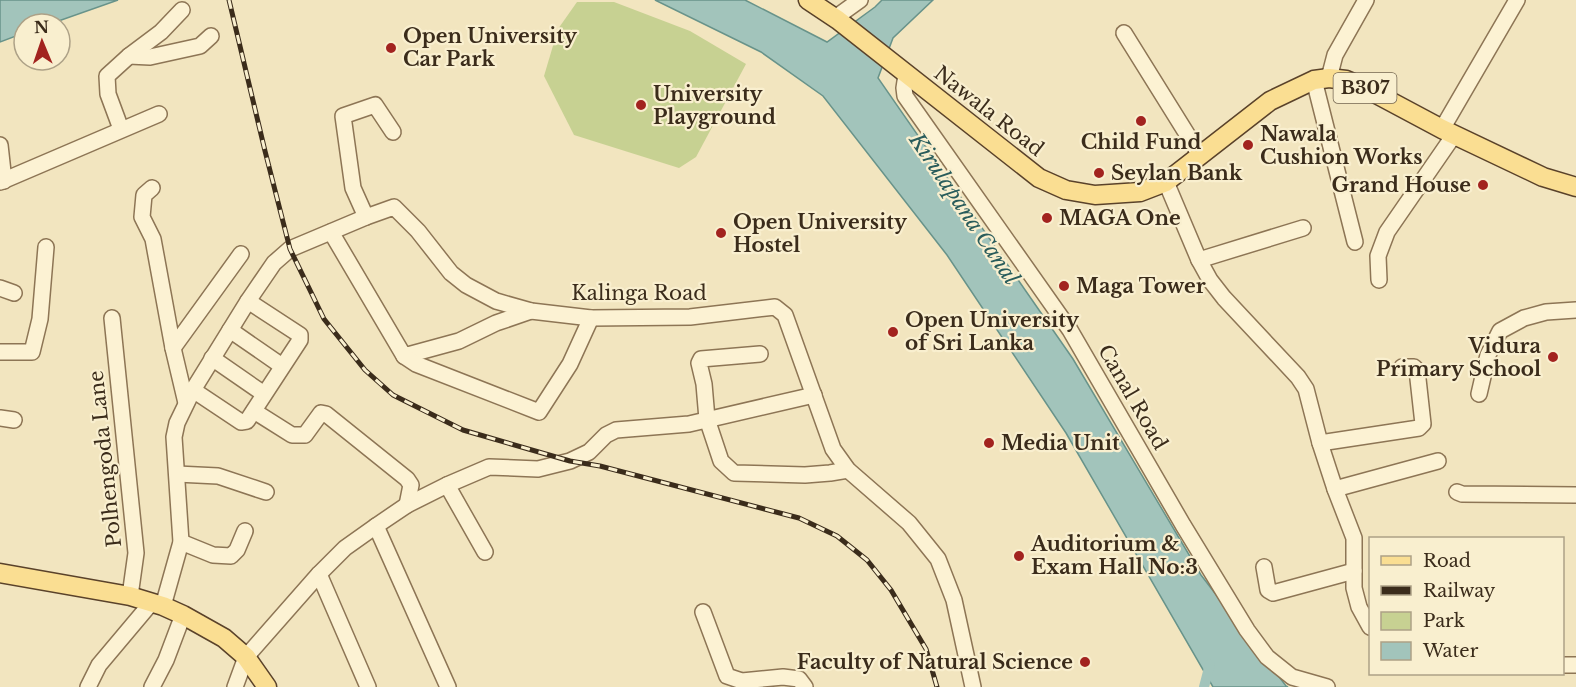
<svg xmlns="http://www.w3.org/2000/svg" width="1576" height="687" viewBox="0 0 1576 687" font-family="'Libre Baskerville',serif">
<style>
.green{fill:#c7d192}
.water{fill:#a2c4bb;stroke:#68938a;stroke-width:1.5}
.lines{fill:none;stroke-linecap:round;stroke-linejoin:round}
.canal{stroke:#a2c4bb;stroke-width:10}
.minor-casing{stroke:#8d7555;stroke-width:18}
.major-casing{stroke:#5a422a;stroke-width:21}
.minor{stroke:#fcf2d3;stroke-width:15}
.major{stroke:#fade92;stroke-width:18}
.rail-casing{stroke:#3b2c1b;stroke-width:5}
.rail{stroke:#f9efcf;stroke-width:3;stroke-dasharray:9;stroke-linecap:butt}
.poi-dot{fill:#a2231f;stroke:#f9efcf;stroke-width:2}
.labels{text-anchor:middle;stroke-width:4.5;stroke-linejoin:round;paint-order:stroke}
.shield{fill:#f9efcf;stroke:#746651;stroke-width:1.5}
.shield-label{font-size:18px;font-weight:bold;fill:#3b2c1b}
.poi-label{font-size:20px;font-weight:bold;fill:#3b2c1b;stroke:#f9efcf;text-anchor:start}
.street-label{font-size:20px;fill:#3b2c1b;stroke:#f9efcf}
.water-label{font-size:21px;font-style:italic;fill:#295c5b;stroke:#f9efcf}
</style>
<rect width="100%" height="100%" fill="#f2e5bf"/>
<polygon class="green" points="577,2 614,2 690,31 746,64 696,157 679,168 574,135 544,76 558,29"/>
<g class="water">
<polygon points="0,0 118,0 50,24 24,24 24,33 0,42"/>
<polygon points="655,0 745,0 827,42 875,7 882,0 933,0 893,38 878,78 1073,359 1201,575 1286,686 1288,687 1213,687 1066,433 947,255 823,96 761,52"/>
</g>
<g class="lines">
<polyline class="canal" points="1204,687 1210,664"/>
<g class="minor-casing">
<g id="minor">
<polyline points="835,18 860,0"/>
<polyline points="1124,33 1200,155"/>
<polyline points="129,56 150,57 200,46 211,36"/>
<polyline points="906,75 904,88 905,96 1070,330 1183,525 1247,630 1267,657 1292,677 1327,687"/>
<polyline points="1329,78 1335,55 1366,0"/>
<polyline points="1314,80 1355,242"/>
<polyline points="121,129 108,94 107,76 129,56 161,32 182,10"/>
<polyline points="1442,129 1517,0"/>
<polyline points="0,145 4,181"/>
<polyline points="0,182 159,114"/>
<polyline points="1166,182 1199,260 1210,280 1224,298 1298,377 1306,389 1320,443 1335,489 1354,538 1354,588 1359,607 1370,627"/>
<polyline points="152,188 144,195 142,217 153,239 173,348 186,403"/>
<polyline points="366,217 353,188 343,116 375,105 393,132"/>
<polyline points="331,232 404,356 459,341 496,323 531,311"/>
<polyline points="1199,260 1303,228"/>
<polyline points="1379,280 1378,256 1387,232 1454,135"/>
<polyline points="0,288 14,293"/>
<polyline points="112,318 136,553 130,596"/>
<polyline points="230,330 282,366"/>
<polyline points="173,348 241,254"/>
<polyline points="0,352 32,352 40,319 46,247"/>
<polyline points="760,354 701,359 699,363 704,384 707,419 721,461 734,473 805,475 830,473 848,470"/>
<polyline points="404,356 416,364 539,412 570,364 591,318"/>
<polyline points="212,358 264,394"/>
<polyline points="193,390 241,422 247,421 300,340 300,335 248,301"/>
<polyline points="1479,394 1488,355 1500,331 1524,318 1546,312 1576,310"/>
<polyline points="254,411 292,435 305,435 321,413 326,414 407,479 411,485 407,505"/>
<polyline points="0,418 14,420"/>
<polyline points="1320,443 1419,428 1423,424 1417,370 1414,367 1402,367"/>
<polyline points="177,474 218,476 266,492"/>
<polyline points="447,485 485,552"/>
<polyline points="1335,489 1438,461"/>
<polyline points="1457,492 1462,494 1576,495"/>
<polyline points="376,526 448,687"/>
<polyline points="181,542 213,555 231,556 237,550 245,531"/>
<polyline points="1264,567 1268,590 1273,593 1354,571"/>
<polyline points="319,574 368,687"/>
<polyline points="163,606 181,542 174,437 177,423 193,390 248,301 274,263 290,249 366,217 394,207 418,231 451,273 466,285 496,301 531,311 591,318 690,317 775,307 785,315 833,449 848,470 909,523 938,559 954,600 973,687"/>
<polyline points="703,612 727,676 742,681 783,677 799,679 805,687"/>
<polyline points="1562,665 1576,665"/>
<polyline points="88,687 99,665 152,602"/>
<polyline points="152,687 166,660 183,615"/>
<polyline points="235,687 246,657 319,574 345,548 376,526 407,505 447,485 489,467 538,469 570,461 589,452 606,435 616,430 689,424 814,395"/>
</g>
</g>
<g class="major-casing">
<g id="major">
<polyline points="808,0 838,20 1039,178 1066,190 1095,195 1140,192 1166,182 1270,101 1314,80 1329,78 1346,80 1367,89 1442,129 1543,177 1576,187"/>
<polyline points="0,573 130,596 163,606 183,615 224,638 246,657 267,687"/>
</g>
</g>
<use href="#minor" class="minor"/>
<use href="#major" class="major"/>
<g class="rail-casing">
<polyline id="rail" points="229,0 265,151 290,249 324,319 365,370 393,395 463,430 570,461 600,466 799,518 837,536 867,560 891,590 926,649 937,687"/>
</g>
<use href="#rail" class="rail"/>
</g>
<g class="poi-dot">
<circle cx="391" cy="48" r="6"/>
<circle cx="641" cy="105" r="6"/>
<circle cx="1141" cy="121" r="6"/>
<circle cx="1248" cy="145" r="6"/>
<circle cx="1099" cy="173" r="6"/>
<circle cx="1483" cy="185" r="6"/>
<circle cx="1047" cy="218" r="6"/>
<circle cx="721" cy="233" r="6"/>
<circle cx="1064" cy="286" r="6"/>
<circle cx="893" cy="332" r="6"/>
<circle cx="1553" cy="357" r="6"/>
<circle cx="989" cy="443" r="6"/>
<circle cx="1019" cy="556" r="6"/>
<circle cx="1085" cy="662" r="6"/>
</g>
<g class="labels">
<rect class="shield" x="1333.5" y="73" width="63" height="30" rx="4.5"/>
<g class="shield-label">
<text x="1365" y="94">B307</text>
</g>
<g class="poi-label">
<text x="403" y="43">Open University<tspan x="403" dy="23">Car Park</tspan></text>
<text x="653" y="101">University<tspan x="653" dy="23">Playground</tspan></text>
<text x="1260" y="141">Nawala<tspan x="1260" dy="23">Cushion Works</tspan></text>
<text x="1141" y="149" text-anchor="middle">Child Fund</text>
<text x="1111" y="180">Seylan Bank</text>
<text x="1471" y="192" text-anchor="end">Grand House</text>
<text x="1059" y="225">MAGA One</text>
<text x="733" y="229">Open University<tspan x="733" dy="23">Hostel</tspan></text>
<text x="1076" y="293">Maga Tower</text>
<text x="905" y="327">Open University<tspan x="905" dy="23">of Sri Lanka</tspan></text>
<text x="1541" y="353" text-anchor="end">Vidura<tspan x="1541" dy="23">Primary School</tspan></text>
<text x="1001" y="450">Media Unit</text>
<text x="1031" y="551">Auditorium &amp;<tspan x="1031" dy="23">Exam Hall No:3</tspan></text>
<text x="1073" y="669" text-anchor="end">Faculty of Natural Science</text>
</g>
<g class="street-label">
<text transform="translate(989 111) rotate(38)" y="7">Nawala Road</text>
<text x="639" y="300">Kalinga Road</text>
<text transform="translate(1133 397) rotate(60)" y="7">Canal Road</text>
<text transform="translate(105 459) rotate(-96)" y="7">Polhengoda Lane</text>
</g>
<g class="water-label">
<text transform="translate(964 209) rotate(56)" y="7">Kirulapana Canal</text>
</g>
</g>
<rect x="1369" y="537" width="195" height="138" fill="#f9efcf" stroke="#ada187" stroke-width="1.5"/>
<rect x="1381" y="556" width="30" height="9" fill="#fade92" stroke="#ada187" stroke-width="1.5"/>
<text x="1423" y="567" font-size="18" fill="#3b2c1b">Road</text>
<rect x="1381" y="586" width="30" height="9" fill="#3b2c1b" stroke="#ada187" stroke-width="1.5"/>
<text x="1423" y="597" font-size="18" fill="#3b2c1b">Railway</text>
<rect x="1381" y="612" width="30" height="18" fill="#c7d192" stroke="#ada187" stroke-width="1.5"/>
<text x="1423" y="627" font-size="18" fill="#3b2c1b">Park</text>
<rect x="1381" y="642" width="30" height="18" fill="#a2c4bb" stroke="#ada187" stroke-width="1.5"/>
<text x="1423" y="657" font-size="18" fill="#3b2c1b">Water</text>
<g transform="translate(42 42) rotate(358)"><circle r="28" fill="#f9efcf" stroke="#ada187" stroke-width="1.5"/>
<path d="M0-4.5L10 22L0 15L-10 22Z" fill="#a2231f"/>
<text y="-9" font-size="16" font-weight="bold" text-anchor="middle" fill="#3b2c1b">N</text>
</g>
</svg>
